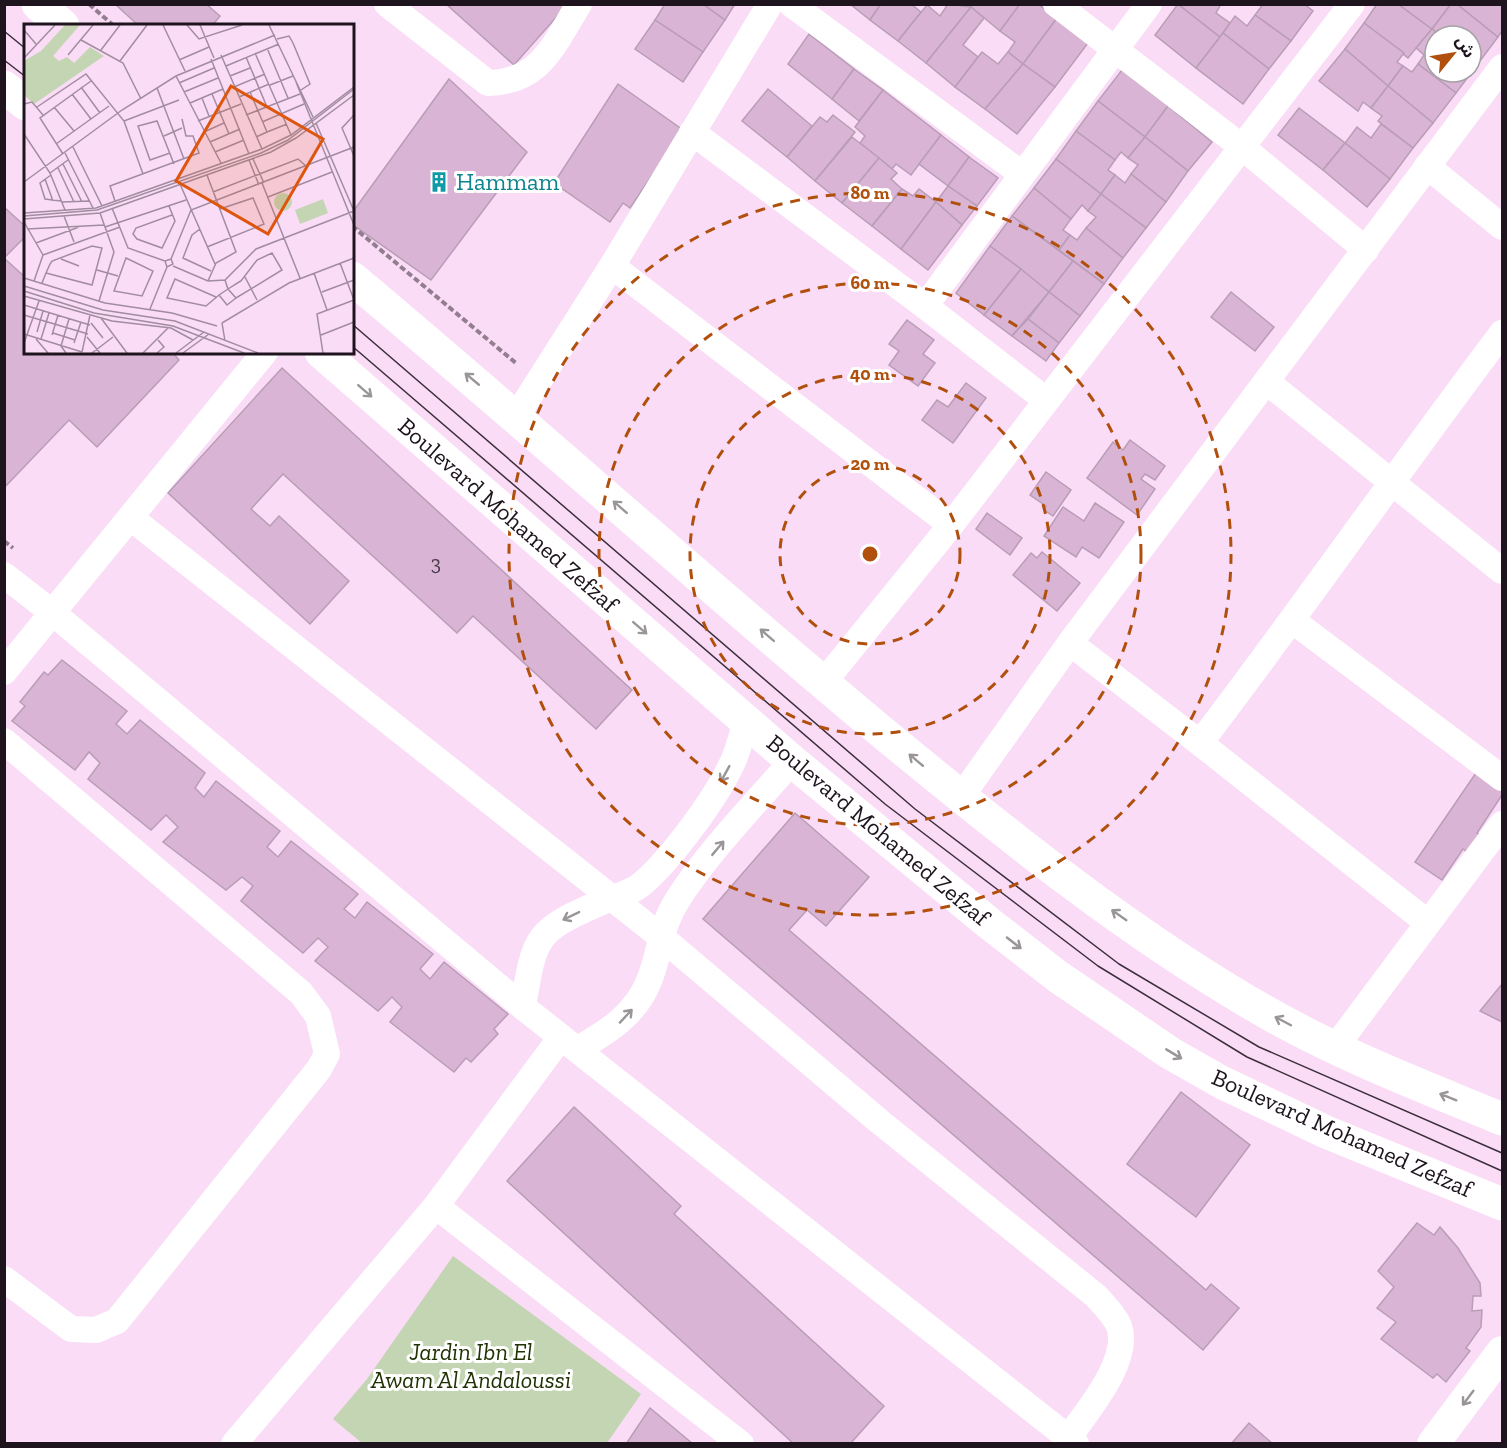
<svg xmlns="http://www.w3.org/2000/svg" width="1507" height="1448" viewBox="0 0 1507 1448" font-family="'Zilla Slab','Noto Sans Arabic',serif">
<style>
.green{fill:#c4d5b3}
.building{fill:#d9b4d5;stroke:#b99db6;stroke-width:1.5}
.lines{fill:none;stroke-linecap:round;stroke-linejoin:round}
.path{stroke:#937e90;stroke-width:4;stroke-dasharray:6 3;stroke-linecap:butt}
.minor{stroke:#fff;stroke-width:26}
.tertiary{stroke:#fff;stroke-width:32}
.primary{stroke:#fff;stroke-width:33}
.tram{stroke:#3c2f3a;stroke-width:1.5}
.oneway{stroke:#9a9599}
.ring{fill:none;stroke:#b1500d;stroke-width:3;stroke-dasharray:10 8}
.labels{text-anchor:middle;stroke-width:6;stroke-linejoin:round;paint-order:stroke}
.number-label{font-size:21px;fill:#4d3c4b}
.culture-label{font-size:24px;fill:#0d838f;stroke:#fff;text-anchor:start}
.street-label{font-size:24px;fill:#1e141d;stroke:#fff}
.park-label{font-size:24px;font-style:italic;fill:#213204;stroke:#fff}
.inset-road{fill:none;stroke:#a28ca0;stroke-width:1.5}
.view{fill:#de560d;fill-opacity:0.15;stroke:#de560d;stroke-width:3}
.inset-edge{fill:none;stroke:#1e141d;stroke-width:3}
.centre{fill:#b1500d;stroke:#fff;stroke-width:3}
.ring-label{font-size:18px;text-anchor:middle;font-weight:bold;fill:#b1500d;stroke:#fff;stroke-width:6;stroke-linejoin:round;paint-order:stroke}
</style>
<rect width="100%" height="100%" fill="#fadcf7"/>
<polygon class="green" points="453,1256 641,1394 607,1443 362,1443 333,1419 367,1379"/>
<g class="building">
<polygon points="115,4 206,4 220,16 212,26 139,26"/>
<polygon points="446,4 568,4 514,65"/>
<polygon points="665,4 703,4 725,20 703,52 655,20"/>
<polygon points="703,4 735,4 725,20"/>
<polygon points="850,4 881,4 870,20"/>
<polygon points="881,4 911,4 921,12 898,41 870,20"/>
<polygon points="948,4 971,7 926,63 898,41 927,5 940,16"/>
<polygon points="973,4 1020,4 1000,31 971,7"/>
<polygon points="1020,4 1038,4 1057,18 1023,64 1008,52 1015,42 1000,31"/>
<polygon points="1178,4 1220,37 1196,68 1155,35"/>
<polygon points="1178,4 1221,4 1216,13 1230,23 1220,37"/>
<polygon points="1304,4 1313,11 1291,41 1255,15 1263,4"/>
<polygon points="1377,4 1398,4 1432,29 1408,58 1364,23"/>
<polygon points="1398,4 1451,4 1432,29"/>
<polygon points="1451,4 1457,4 1498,37 1477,65 1471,60 1471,36 1441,36 1432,29"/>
<polygon points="1457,4 1502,4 1502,31 1498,37"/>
<polygon points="971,7 984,18 963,45 978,57 955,87 926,63"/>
<polygon points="1255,15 1291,41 1269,69 1223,33 1235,16 1247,26"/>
<polygon points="1057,18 1088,43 1055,87 1023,64"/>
<polygon points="655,20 703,52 683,82 635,49"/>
<polygon points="1364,23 1404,53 1397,62 1403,66 1388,86 1345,49"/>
<polygon points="1432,29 1441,36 1435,36 1435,72 1471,72 1471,60 1477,65 1456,93 1418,64 1424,55 1416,48"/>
<polygon points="1223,33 1269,69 1243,104 1196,68"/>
<polygon points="809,34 854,69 832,99 788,64"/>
<polygon points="1345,49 1388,86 1371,108 1363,102 1358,111 1319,81"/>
<polygon points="982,52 998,64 1008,52 1023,64 985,109 955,87"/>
<polygon points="1023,64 1055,87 1017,134 985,109"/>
<polygon points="1418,64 1456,93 1433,123 1388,86 1403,66 1412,72"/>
<polygon points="854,69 883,90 859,121 832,99"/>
<polygon points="1122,70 1168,106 1145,137 1098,101"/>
<polygon points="449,79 527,152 431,280 352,224 352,213"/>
<polygon points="618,84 683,130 630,208 623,203 610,222 554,183"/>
<polygon points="1388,86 1433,123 1413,148 1378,121 1382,116 1371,108"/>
<polygon points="768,89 812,126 787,157 742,121"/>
<polygon points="883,90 941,135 911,175 896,164 892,169 860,143 865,136 855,127"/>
<polygon points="1098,101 1145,137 1128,158 1121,152 1115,160 1076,131"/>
<polygon points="1168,106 1212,142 1188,171 1145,137"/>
<polygon points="1299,108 1345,143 1323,170 1278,135"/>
<polygon points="833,115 855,132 815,181 787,157 820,117 827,122"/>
<polygon points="1381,124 1413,148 1390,179 1345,143 1357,127 1371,138"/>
<polygon points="1076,131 1115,160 1108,170 1115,175 1101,194 1056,159"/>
<polygon points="941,135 969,157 948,186 919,164"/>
<polygon points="852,137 879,158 842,203 815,181"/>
<polygon points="1145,137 1188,171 1166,202 1131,174 1138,165 1128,158"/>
<polygon points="1345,143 1390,179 1367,207 1323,170"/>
<polygon points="969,157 998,178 977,206 948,186"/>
<polygon points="879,158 897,173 891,179 902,189 872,226 842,203"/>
<polygon points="1056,159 1101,194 1088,211 1082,205 1071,219 1034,188"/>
<polygon points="1131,174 1166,202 1146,228 1101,194 1115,175 1125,183"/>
<polygon points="948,186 977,206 962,225 936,202"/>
<polygon points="1034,188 1071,219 1063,230 1070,235 1059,250 1012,216"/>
<polygon points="902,189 913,196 919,189 936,202 901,249 872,226"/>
<polygon points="1101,194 1146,228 1123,258 1086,228 1096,217 1088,211"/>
<polygon points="936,202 962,225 928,270 901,249"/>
<polygon points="4,207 26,227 26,236 4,258"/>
<polygon points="1012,216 1073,261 1049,292 990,246"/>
<polygon points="1086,228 1123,258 1104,284 1059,250 1070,235 1077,240"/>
<polygon points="990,246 1021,269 984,315 956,293"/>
<polygon points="4,258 26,278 26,352 104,352 106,355 108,352 172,352 179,360 97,447 69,420 4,488"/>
<polygon points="1073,261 1104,284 1080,316 1049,292"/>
<polygon points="1021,269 1049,292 1012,336 984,315"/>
<polygon points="1049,292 1080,316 1059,343 1028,319"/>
<polygon points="1231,292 1274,327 1255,351 1211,317"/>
<polygon points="1028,319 1059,343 1046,361 1012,336"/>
<polygon points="907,320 934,340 923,354 935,363 918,386 889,365 899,351 889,344"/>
<polygon points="282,368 632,690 596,729 473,616 457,633 283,474 251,509 270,526 279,516 349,581 310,624 168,493"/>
<polygon points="966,383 986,398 953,443 922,420 937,400 948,407"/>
<polygon points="1130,440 1165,466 1155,480 1145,474 1141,479 1155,489 1137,515 1087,478 1113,442 1123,450"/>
<polygon points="1046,472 1071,490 1053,516 1044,510 1046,506 1030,495"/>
<polygon points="1095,503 1124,522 1099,558 1082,547 1076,557 1044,536 1063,507 1084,521"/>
<polygon points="987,513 1022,538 1010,555 976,529"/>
<polygon points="1042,552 1080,583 1057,611 1013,575 1031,553 1037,558"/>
<polygon points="62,660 127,711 116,724 127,734 140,720 205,773 195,788 204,797 216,781 280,831 267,847 278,857 291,841 358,894 344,909 355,918 367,902 433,954 420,969 430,979 444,962 508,1014 494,1029 498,1034 471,1062 466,1058 454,1072 390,1022 402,1007 392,997 378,1011 315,961 328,947 318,938 303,953 241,901 253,886 242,877 226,890 163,842 178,827 166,815 151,830 88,779 100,763 89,752 75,770 12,721 25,706 20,702 44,672 48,675"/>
<polygon points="1480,767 1502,783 1502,795 1477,833 1482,836 1470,854 1463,849 1442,880 1415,862"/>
<polygon points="795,813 869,877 826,926 807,910 789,930 1206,1290 1211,1284 1239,1308 1203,1350 703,919"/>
<polygon points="1502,984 1502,1022 1480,1011"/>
<polygon points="1181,1092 1250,1145 1196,1217 1127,1164"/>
<polygon points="574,1107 681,1206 674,1214 884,1406 850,1444 794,1444 507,1181"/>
<polygon points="1417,1223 1434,1235 1440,1227 1458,1248 1480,1283 1481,1296 1473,1296 1472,1311 1482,1310 1481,1327 1466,1348 1470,1351 1446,1382 1437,1374 1433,1378 1381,1339 1396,1322 1377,1308 1394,1287 1378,1271"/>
<polygon points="650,1408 693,1444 626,1444"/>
<polygon points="1249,1423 1273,1444 1231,1444"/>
</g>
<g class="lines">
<g class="path">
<polyline points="89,4 114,26"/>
<polyline points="352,226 517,364"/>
<polyline points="4,541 13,548"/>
</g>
<g class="minor">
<path d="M387 4 488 83C541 82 554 44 579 4"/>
<polyline points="791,4 1022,174"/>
<polyline points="1056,4 1242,147 1366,250"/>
<polyline points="692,132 925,306 1046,400"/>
<polyline points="1427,166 1502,227"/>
<polyline points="612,266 951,525"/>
<polyline points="925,306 1149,4"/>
<polyline points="1267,382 1502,571"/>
<polyline points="516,417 612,266 770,4"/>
<path d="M131 518 660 936 880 1122 1096 1296C1104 1305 1114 1314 1119 1326 1131 1360 1088 1410 1069 1437"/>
<polyline points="4,575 53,613 523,1007 1076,1444"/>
<polyline points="1293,621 1502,778"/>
<path d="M1070 643 1200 743C1303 608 1400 468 1502 333"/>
<polyline points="4,672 265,352"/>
<polyline points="823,683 951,525 1352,4"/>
<polyline points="4,741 301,993 318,1016 327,1054 319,1069 117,1321 96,1330 71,1329 4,1279"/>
<polyline points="1200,743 1428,923"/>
<polyline points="961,797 1070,643 1502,67"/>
<path d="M523 1007C535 934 535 931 604 901 617 896 631 893 642 884 672 858 718 796 734 759 739 747 742 733 747 720"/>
<path d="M578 1049C609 1031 635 1015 649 981 661 951 659 929 678 899 707 853 756 803 792 761"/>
<polyline points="1334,1049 1502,824"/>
<polyline points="436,1206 741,1444"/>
<polyline points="234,1444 436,1206 561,1037"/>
</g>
<polyline class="tertiary" points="1433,1444 1502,1352"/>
<g class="primary">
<polyline points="38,4 63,26"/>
<polyline points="4,87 26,104"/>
<path d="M352 278C531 428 704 584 883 733 1003 832 1137 940 1273 1016 1346 1057 1425 1087 1502 1119"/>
<polyline points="321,352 792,761 990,924 1057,976 1170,1053 1221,1082 1326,1132 1502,1204"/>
</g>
<g class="tram">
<polyline points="4,31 26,49"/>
<polyline points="4,60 26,77"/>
<polyline points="352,324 915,809 1119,964 1259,1047 1502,1153"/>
<polyline points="352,346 885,804 1098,966 1247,1057 1502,1171"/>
</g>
</g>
<defs><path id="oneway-shaft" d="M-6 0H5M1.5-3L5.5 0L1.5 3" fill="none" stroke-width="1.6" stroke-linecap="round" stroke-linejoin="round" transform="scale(1.5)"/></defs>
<g class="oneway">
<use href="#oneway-shaft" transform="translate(472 379) rotate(-140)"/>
<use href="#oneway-shaft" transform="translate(365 391) rotate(41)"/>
<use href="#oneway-shaft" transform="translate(620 507) rotate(-139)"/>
<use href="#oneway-shaft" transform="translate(640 628) rotate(41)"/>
<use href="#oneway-shaft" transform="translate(767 635) rotate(-139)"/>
<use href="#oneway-shaft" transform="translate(916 760) rotate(-140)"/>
<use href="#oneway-shaft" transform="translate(725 774) rotate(119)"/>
<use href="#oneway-shaft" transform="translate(718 848) rotate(-50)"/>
<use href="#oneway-shaft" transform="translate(1119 915) rotate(-145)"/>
<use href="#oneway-shaft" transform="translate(571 916) rotate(154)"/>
<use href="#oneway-shaft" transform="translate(1014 943) rotate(38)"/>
<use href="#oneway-shaft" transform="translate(626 1016) rotate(-47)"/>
<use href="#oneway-shaft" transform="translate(1283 1021) rotate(-152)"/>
<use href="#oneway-shaft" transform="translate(1174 1054) rotate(31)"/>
<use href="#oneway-shaft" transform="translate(1448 1097) rotate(-158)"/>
<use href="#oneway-shaft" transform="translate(1468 1398) rotate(127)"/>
</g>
<g class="ring">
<circle cx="870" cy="554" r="90"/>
<circle cx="870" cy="554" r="180"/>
<circle cx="870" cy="554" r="271"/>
<circle cx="870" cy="554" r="361"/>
</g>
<defs>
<g id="building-bare" transform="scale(1.62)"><path d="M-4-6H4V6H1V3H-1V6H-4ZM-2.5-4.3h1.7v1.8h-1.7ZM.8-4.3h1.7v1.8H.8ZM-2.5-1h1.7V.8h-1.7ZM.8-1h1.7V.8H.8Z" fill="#0f9aa8" stroke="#fff" stroke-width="2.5" paint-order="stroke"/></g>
</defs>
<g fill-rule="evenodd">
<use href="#building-bare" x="439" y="182"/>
</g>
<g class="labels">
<g class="number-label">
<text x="436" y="570">3</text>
</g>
<g class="culture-label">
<text x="456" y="190">Hammam</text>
</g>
<g class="street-label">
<text transform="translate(508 515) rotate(41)" y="8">Boulevard Mohamed Zefzaf</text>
<text transform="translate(878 830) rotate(40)" y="8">Boulevard Mohamed Zefzaf</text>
<text transform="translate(1342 1133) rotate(24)" y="8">Boulevard Mohamed Zefzaf</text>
</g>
<g class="park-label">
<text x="471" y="1360">Jardin Ibn El<tspan x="471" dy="28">Awam Al Andaloussi</tspan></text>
</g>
</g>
<g transform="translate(24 24)">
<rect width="330" height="330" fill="#fadcf7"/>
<path d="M41 1H56L29 32 35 37 43 33 50 39 66 23 80 32 10 80 0 71V37L17 27ZM250 178a9 9 0 1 1 18 0a9 9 0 1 1-18 0ZM299 175 304 189 276 200 271 186Z" fill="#c4d5b3"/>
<path class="inset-road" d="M139 1 161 47M163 1 175 15 218 1M176 1 190 34M245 1 289 93M0 6 12 20M253 15 265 12 269 19 286 60 277 66M57 16 99 39 117 75M243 24 264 74M77 26 96 1M231 29 267 111M44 31 69 1M197 31 238 125M222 33 243 83M0 34 31 1M187 35 225 130M155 36 185 23M96 37 123 1M202 42 255 20M152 52 197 139M206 52 226 44M272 58 330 201M155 59 190 44M246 61 269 52M57 63 76 89M210 63 241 50M133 64 160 135M160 68 194 54M226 68 243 108 232 113M48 70 67 95M188 70 205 110M215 73 245 60M178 74 185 92M166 79 199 65M0 80 8 78 19 91M13 83 62 50 100 97 119 150M30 83 50 107M222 91 276 70M330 91 318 104 330 132M100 97 155 76M174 97 217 80M238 98 280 80M292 99 330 187M180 108 200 99M243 108 263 100M0 110 26 149 41 186M140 112 158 104M186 118 216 105M32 120 85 82M49 123 78 182M191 128 220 116M41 129 69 184M146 129 126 136 114 102 133 97 150 140M39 130 16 94 67 57M229 135 240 159M225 136 235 161M39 140 58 178M34 144 50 178M26 149 44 136M27 151 16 159 21 175 37 177M183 151 212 228 192 239 184 257M21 155 29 177M0 158 98 86 152 52 251 11M238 159 276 254M156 160 191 240M189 168 274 135 282 142M244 173 308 148M91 177 86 162 175 129 169 112H162L158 95M38 178 66 177M145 182 151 197 138 224 113 215 109 210 112 204 148 191M88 184 104 224 141 237M0 189 72 184 238 125 267 111 330 63M0 192 73 186 237 129 264 116 330 65M40 192 50 218M0 195 76 189 247 128 272 114 330 71M0 198 19 231 10 257M81 203 162 176M3 205 80 201M176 205 168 211 159 234 187 247M12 219 55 203M183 223 240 200 229 174 196 185M19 231 96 203M102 234 129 247 118 272 90 267ZM37 235 55 242M147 235 141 237 143 243 149 240 147 235 167 186 330 123M316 239 330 276M149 242 184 257 201 256 232 225 330 187M73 246 94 252M290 249 303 286M221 253 233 276M0 254 81 279 148 289 193 302M18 259 22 249 26 240 28 237 68 222 78 224 68 261 22 249M0 262 79 286 151 297 234 329M0 267 70 289 149 302 220 329M298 268 330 256M195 271 203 281 212 274M0 272 88 297 147 304 169 316M192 273 151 255 143 274 182 282 195 271 204 265 215 258 217 257 233 236 248 229 258 246 212 274 204 265 201 256M75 277 90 228 76 189M0 281 66 301M126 285 143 243M0 291 64 310M77 294 103 329M67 299 79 314M198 299 265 259 330 234M198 299 201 317M13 308 19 287M29 309 51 316M0 310 58 328M28 311 34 291M297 311 330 298M63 313 76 329M12 315 24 329M17 315 25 289M0 319 15 277M50 319 57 298M58 328 66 291M42 329 37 322 45 295M68 329 89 313M119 329 144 304M133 329 140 323 134 316M152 329 180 308M159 329 185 310M299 329 293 290 330 276"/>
<path class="view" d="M207 62 299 115 244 210 152 157Z"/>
<rect width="330" height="330" class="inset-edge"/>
</g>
<circle cx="870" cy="554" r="9" class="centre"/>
<g class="ring-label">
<text x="870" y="199">80 m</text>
<text x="870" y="289">60 m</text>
<text x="870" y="380">40 m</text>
<text x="870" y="470">20 m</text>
</g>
<rect width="1507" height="1448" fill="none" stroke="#1e141d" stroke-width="12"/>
<g transform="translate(1453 54) rotate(60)"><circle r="28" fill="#ffffff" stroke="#a5a1a5" stroke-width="1.5"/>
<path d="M0-4.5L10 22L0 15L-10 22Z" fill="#b1500d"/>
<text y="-9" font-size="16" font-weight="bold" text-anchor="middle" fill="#1e141d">ش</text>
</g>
</svg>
